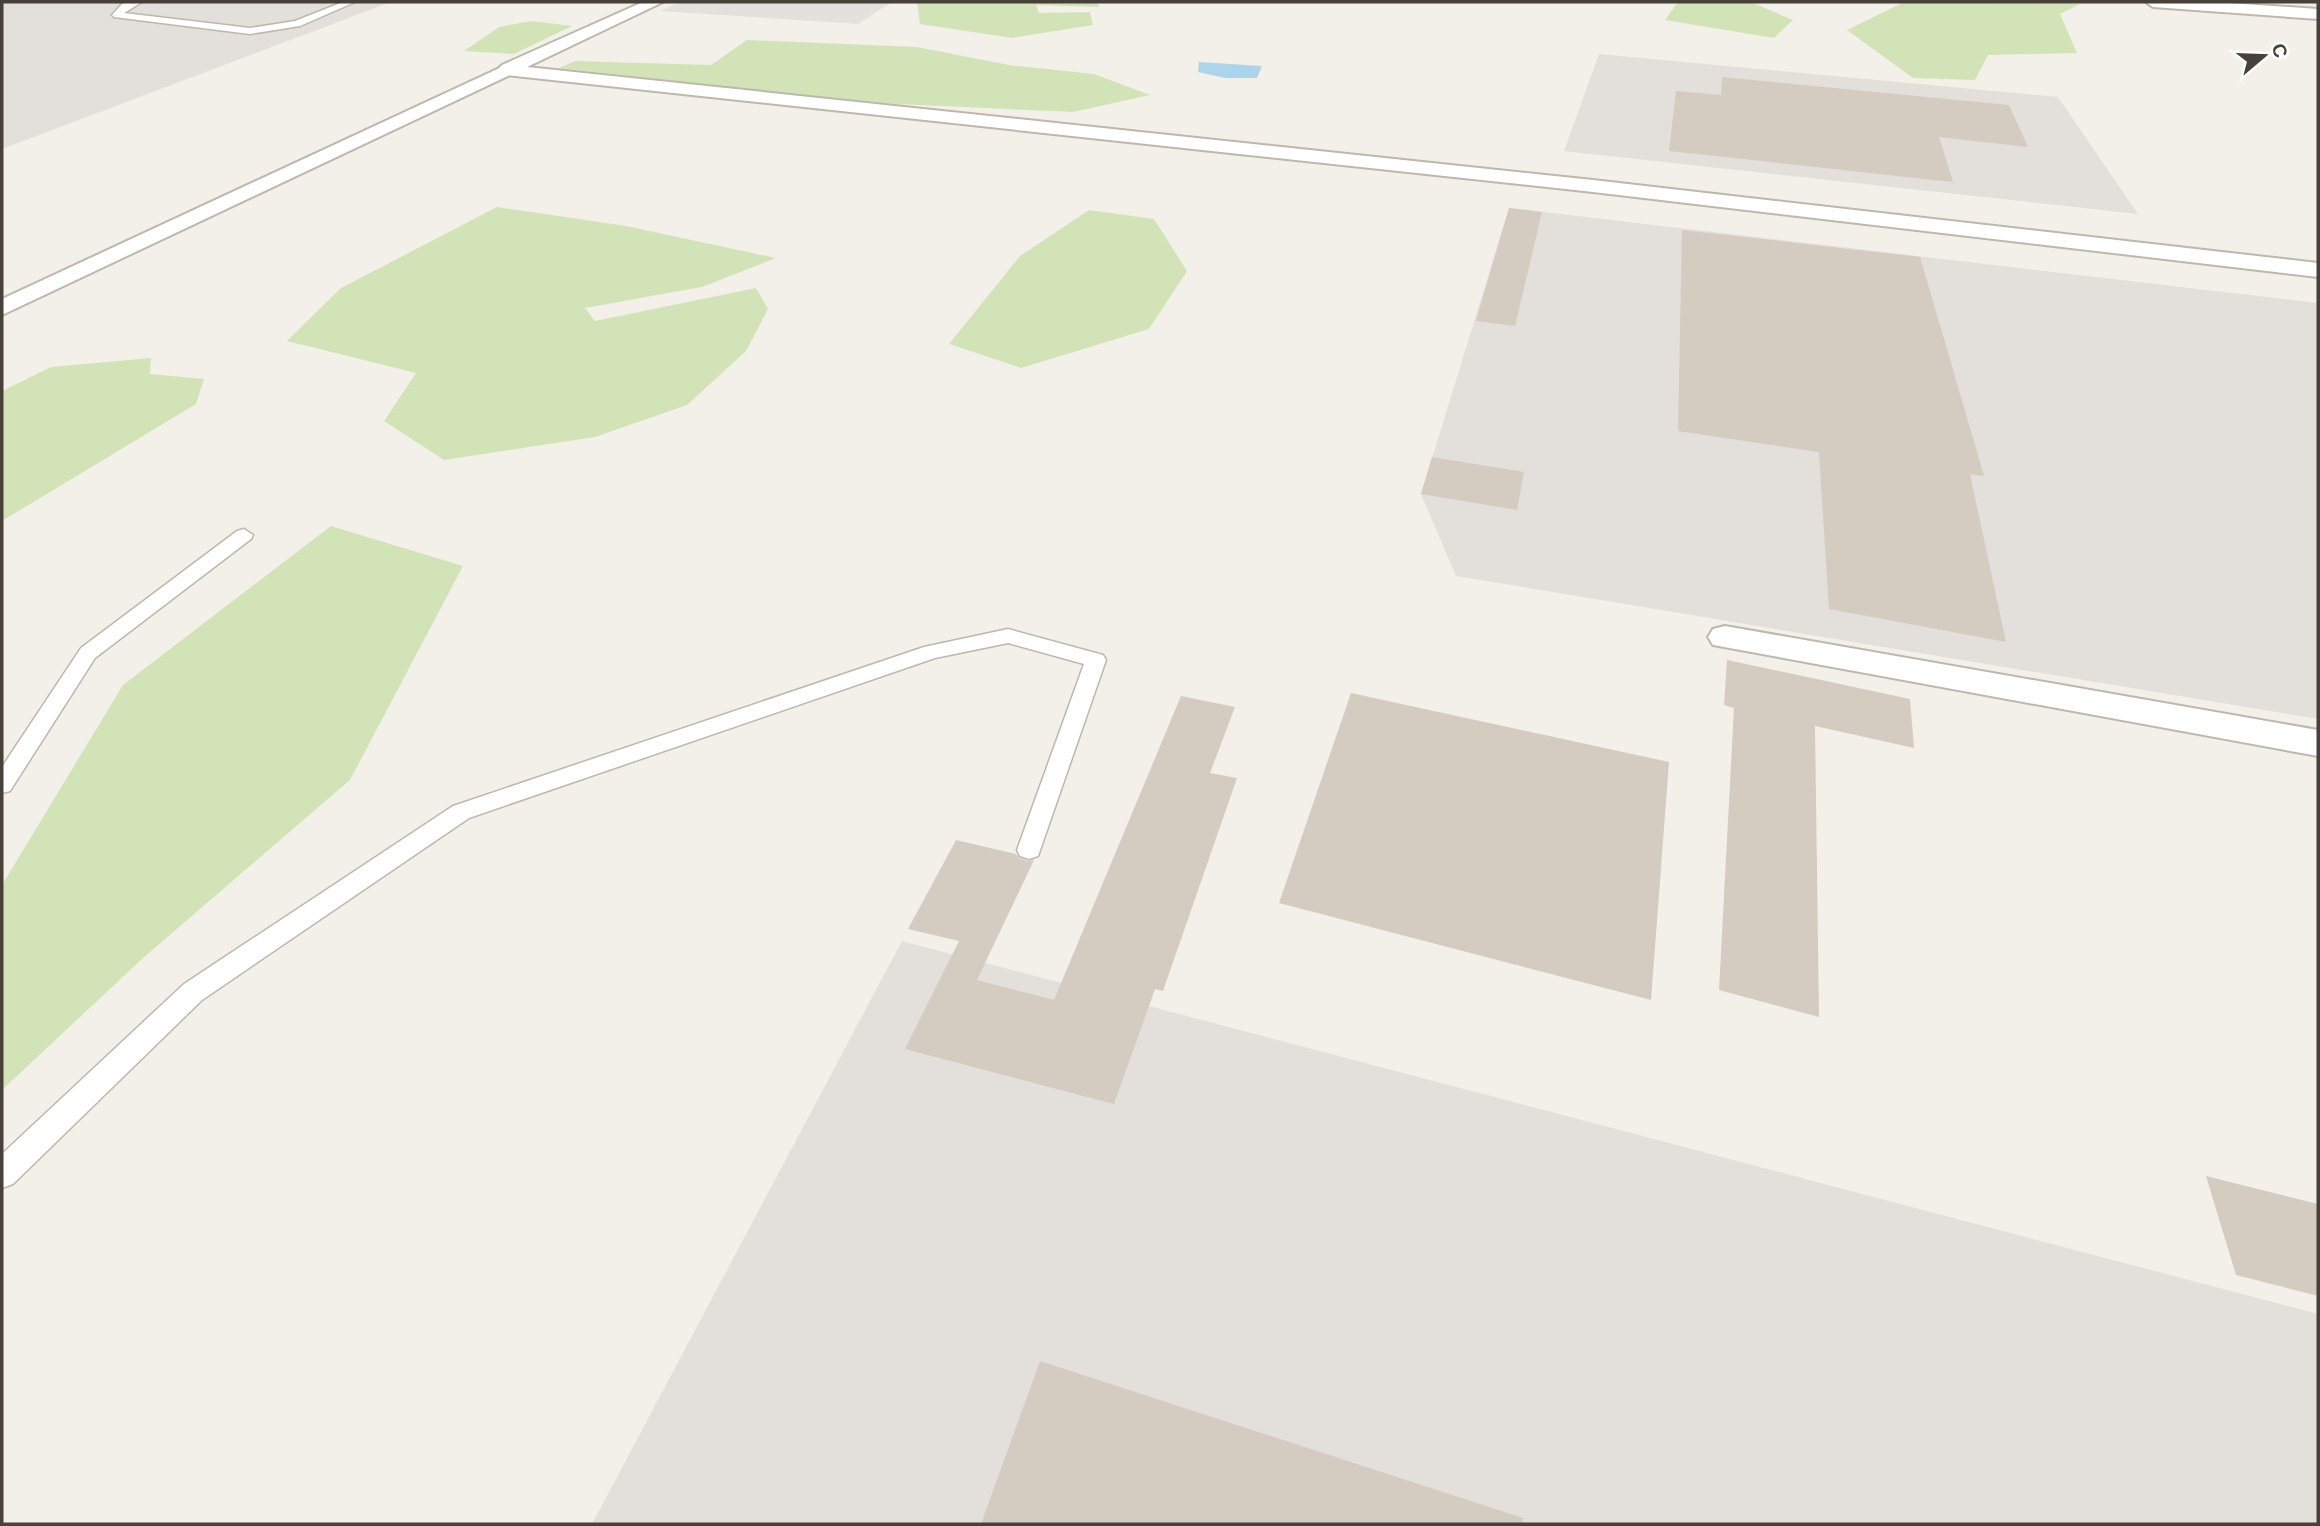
<svg xmlns="http://www.w3.org/2000/svg" width="2320" height="1526" viewBox="0 0 2320 1526" font-family="Barlow,sans-serif">
<style>
.industrial{fill:#e3dfdb}
.green{fill:#d2e4b7}
.parking{fill:#e3e1de}
.water{fill:#add4ea}
.building{fill:#d4cbc1}
.lines{fill:none;stroke-linecap:round;stroke-linejoin:round}
.service-casing{stroke:#beb7ad;stroke-width:3}
.minor-casing{stroke:#beb7ad;stroke-width:4}
.tertiary-casing{stroke:#beb7ad;stroke-width:4}
.service{fill:#fff;fill-rule:evenodd}
.minor{fill:#fff;fill-rule:evenodd}
.tertiary{fill:#fff;fill-rule:evenodd}
</style>
<rect width="100%" height="100%" fill="#f3f0ea"/>
<g class="industrial">
<polygon points="2,2 391,2 2,149"/>
<polygon points="1599,54 2058,97 2138,214 1564,151"/>
<polygon points="1509,208 2318,303 2318,719 1456,576 1421,494"/>
<polygon points="902,941 2318,1314 2318,1524 592,1524"/>
</g>
<g class="green">
<polygon points="917,2 1097,2 1099,7 1036,5 1039,13 1090,12 1093,25 1012,38 920,24"/>
<polygon points="1678,2 1753,3 1793,20 1774,38 1665,20"/>
<polygon points="1904,2 2080,4 2060,14 2077,53 1988,55 1975,80 1913,78 1847,30"/>
<polygon points="531,21 572,26 514,54 464,51 499,27"/>
<polygon points="747,40 917,47 1009,65 1094,74 1150,95 1073,112 875,103 559,68 575,61 711,65"/>
<polygon points="497,207 626,226 776,258 702,287 585,308 595,321 756,288 768,309 746,351 687,405 595,437 444,460 384,421 416,373 287,341 341,288"/>
<polygon points="1089,210 1154,219 1187,271 1149,329 1021,368 949,344 1020,256"/>
<polygon points="151,358 150,374 204,379 196,404 2,521 2,391 51,367"/>
<polygon points="331,526 463,566 350,780 143,958 2,1090 2,885 123,685"/>
</g>
<polygon class="parking" points="680,2 892,2 858,24 660,11"/>
<polygon class="water" points="1199,62 1262,66 1257,78 1225,78 1198,72"/>
<g class="building">
<polygon points="1722,77 2009,105 2028,147 1939,137 1953,182 1669,151 1676,91 1721,95"/>
<polygon points="1509,208 1542,212 1515,326 1476,321"/>
<polygon points="1682,230 1920,257 1984,476 1970,474 2006,642 1829,609 1819,452 1678,431"/>
<polygon points="1432,457 1524,472 1517,510 1421,494"/>
<polygon points="1727,660 1910,699 1914,748 1815,726 1819,1017 1719,990 1734,708 1724,705"/>
<polygon points="1351,693 1669,762 1651,1000 1279,903"/>
<polygon points="1181,696 1235,707 1210,773 1237,778 1163,991 1155,989 1114,1104 905,1049 959,941 908,929 956,840 1016,854 1019,858 1028,861 1034,860 977,980 1054,1000"/>
<polygon points="2206,1176 2318,1204 2318,1296 2236,1275"/>
<polygon points="1040,1361 1523,1518 1522,1524 981,1524"/>
</g>
<g class="lines">
<g class="service-casing">
<g id="service">
<polygon points="129,2 142,2 124,13 250,28 295,21 343,2 355,2 300,26 250,34 114,17 112,15 122,4"/>
<polygon points="244,529 253,535 251,539 95,658 10,791 2,793 2,767 81,648 237,531"/>
<polygon points="1008,629 1103,655 1106,660 1038,856 1029,859 1020,856 1017,850 1084,664 1008,643 935,658 469,818 202,1000 13,1184 2,1188 2,1154 184,984 453,806 924,647"/>
</g>
</g>
<g class="minor-casing">
<g id="minor">
<polygon points="643,2 663,2 527,67 1593,180 2318,263 2318,277 1593,192 506,75 497,70 502,65"/>
<polygon points="2146,2 2213,2 2318,9 2318,19 2153,7"/>
<polygon points="1725,626 2318,730 2318,756 1713,645 1708,637 1713,629"/>
</g>
</g>
<g class="tertiary-casing">
<polygon id="tertiary" points="506,65 515,70 512,74 2,315 2,299"/>
</g>
<use href="#service" class="service"/>
<use href="#minor" class="minor"/>
<use href="#tertiary" class="tertiary"/>
</g>
<rect width="2320" height="1526" fill="none" stroke="#474139" stroke-width="7"/>
<g transform="translate(2264 56) rotate(71)" stroke="#ffffff" stroke-width="5" paint-order="stroke">
<path d="M0-5L12 26L0 18L-12 26Z" fill="#474139"/>
<text y="-10" font-size="19" font-weight="bold" text-anchor="middle" fill="#474139">С</text>
</g>
</svg>
